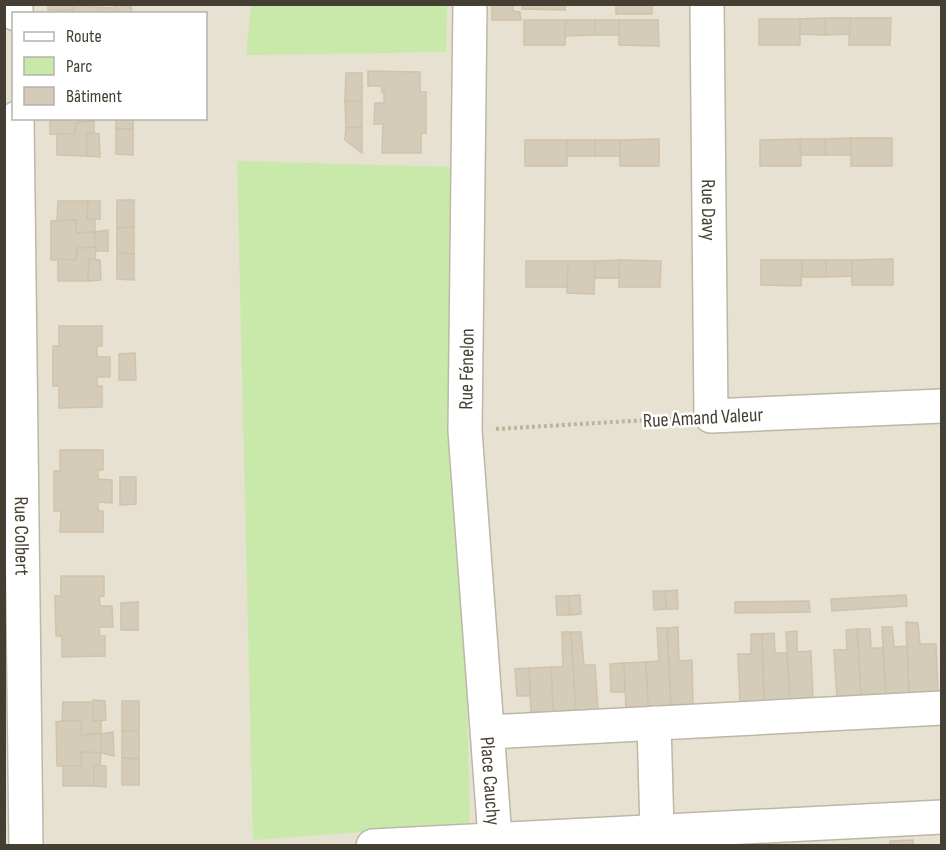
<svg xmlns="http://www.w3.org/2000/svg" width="946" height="850" viewBox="0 0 946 850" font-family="'Sofia Sans Condensed',sans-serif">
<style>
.residential{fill:#e7e1d1;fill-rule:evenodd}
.green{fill:#c9e9aa}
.building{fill:#d4cbb8;stroke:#cfc3ab;stroke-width:1.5}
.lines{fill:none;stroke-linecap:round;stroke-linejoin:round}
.minor-casing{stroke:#beb7a6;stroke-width:36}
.path{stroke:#c0b496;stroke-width:4;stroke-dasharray:3 3;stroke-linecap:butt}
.minor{stroke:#fff;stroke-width:33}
.labels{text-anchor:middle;stroke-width:5;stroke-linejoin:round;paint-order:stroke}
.street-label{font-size:20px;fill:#453f33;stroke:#fff}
</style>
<rect width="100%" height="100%" fill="#f2efe3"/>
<path class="residential" d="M5 5H941V845H5ZM14 14H206V118H14Z"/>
<g class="green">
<polygon points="251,5 447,5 446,52 246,55"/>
<polygon points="237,161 453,167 470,824 253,840"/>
</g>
<g class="building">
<polygon points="48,4 74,4 73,10 48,10"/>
<polygon points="74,4 92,4 92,7 115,8 115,4 131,4 132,14 56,14 56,10 73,10"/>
<polygon points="492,4 513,4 513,11 520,12 521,20 492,20"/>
<polygon points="522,4 565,4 565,10 522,9"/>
<rect x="616" y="4" width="36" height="10"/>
<polygon points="825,18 825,35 800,34 800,19"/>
<polygon points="825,18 850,18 850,34 825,35"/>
<polygon points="850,18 891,18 890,45 849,45"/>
<rect x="759" y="19" width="41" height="26"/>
<polygon points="524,20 566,20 565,45 524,45"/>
<polygon points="566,20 595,20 595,35 565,36"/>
<rect x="595" y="20" width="24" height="15"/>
<polygon points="619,20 658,20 659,46 619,45"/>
<polygon points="368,71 420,72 420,92 426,92 426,133 421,133 421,153 382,153 383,124 374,124 375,103 384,103 384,92 382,92 381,86 368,86"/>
<polygon points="346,73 362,73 362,101 345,101"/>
<polygon points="345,101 362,101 362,127 346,128"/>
<polygon points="50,118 94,118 94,122 76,123 75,134 50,134"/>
<rect x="116" y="118" width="17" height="11"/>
<polygon points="93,121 94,122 94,133 87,134 87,156 57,155 57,134 75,134 76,123"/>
<polygon points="362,127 362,153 345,140 346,128"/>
<polygon points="116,129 133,129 133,155 116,154"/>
<polygon points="94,133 99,134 100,157 87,156 87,134"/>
<polygon points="851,138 851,155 825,155 825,139"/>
<rect x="851" y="138" width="41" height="28"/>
<polygon points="659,139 659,166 620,166 620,140"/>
<polygon points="800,139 825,139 825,155 801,155"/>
<polygon points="800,139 801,166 760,166 760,140"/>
<rect x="525" y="140" width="42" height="26"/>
<rect x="567" y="140" width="28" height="16"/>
<rect x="595" y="140" width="25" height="16"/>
<polygon points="117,200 134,200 134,227 117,228"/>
<polygon points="58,201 88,201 87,219 95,220 95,232 76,233 76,220 57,221"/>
<polygon points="88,201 100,201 100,219 87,219"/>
<polygon points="76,220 76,233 95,232 96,247 77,248 76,260 51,260 51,221"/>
<polygon points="134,227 134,254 117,253 117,228"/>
<polygon points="108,230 108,251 95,251 95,232"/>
<polygon points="96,247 95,260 89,259 88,281 58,281 58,259 76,260 77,248"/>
<polygon points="117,253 134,254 134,280 117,279"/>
<polygon points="89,259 100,260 101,280 88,281"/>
<polygon points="893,259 893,285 852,285 852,260"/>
<polygon points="619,260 661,261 660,287 619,287"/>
<polygon points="619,260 619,278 594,278 595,261"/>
<polygon points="761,260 802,260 801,286 761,285"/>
<rect x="802" y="260" width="24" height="17"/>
<polygon points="826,260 852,260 852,276 826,277"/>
<polygon points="526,261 568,261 567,287 526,287"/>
<polygon points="568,261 595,261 594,294 567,293"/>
<polygon points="59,326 102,326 102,346 97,346 97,357 110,357 110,377 97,377 97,386 102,386 102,407 59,408 59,386 53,386 53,346 59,346"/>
<polygon points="135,353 136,380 119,380 119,354"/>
<polygon points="60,450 103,450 103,470 98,470 98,479 112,480 112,503 98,502 98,511 103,511 103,532 60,532 61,511 54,511 54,471 60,471"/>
<polygon points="120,477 136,477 136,504 120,505"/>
<polygon points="61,576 104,576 104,596 99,597 100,606 112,606 113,627 99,627 100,636 105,636 105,656 62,657 62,636 56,636 55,596 61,596"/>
<polygon points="677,590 678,609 666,609 665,591"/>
<polygon points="653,591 665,591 666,609 654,610"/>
<polygon points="580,595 581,614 570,615 568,596"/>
<polygon points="906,595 907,606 832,611 831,599"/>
<polygon points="556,596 568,596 570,615 557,615"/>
<polygon points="809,601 810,612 735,613 735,602"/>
<polygon points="138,602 138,630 121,630 121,603"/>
<polygon points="906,622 918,623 920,644 936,644 938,693 909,695"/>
<polygon points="678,627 679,661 692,660 693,706 671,706 667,628"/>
<polygon points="882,627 892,627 894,647 907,646 909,695 886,696"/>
<polygon points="657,628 667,628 671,706 648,708 646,662 659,661"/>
<polygon points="857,629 870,629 871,648 883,648 886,696 861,697"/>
<polygon points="857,629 861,697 837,699 834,650 847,650 846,630"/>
<polygon points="797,631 797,652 811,651 813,700 790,701 786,632"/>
<polygon points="562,632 571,632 576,711 553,712 551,667 563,667"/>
<polygon points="571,632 581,632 584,665 595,665 598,710 576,711"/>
<polygon points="774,633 775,653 787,653 790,701 764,702 762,634"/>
<polygon points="751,634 762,634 764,702 740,704 738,654 751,654"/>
<polygon points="646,662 648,708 626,709 624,663"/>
<polygon points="624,663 625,692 611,692 610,664"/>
<polygon points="551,667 553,712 531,713 529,668"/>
<polygon points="529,668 530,696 517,696 515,669"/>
<polygon points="93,700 105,701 106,720 93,721"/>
<rect x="122" y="701" width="17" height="30"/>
<polygon points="63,702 93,702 93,721 101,721 101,734 81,735 81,721 62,721"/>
<polygon points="62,721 81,721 81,735 101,734 101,753 81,752 81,766 57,766 56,722"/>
<polygon points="122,731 139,731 139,759 122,758"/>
<polygon points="113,732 114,756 101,753 101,734"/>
<polygon points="81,752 101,753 100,766 94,765 94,786 63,786 63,766 81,766"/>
<polygon points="122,758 139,759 139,785 122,785"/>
<polygon points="94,765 106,766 106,787 94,786"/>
<polygon points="913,840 913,846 890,846 890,841"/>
</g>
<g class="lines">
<g class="minor-casing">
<g id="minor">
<polyline points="16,4 16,14"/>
<path id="s1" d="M470 4 465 431 495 838"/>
<path id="s2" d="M707 4 711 416 942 406"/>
<path id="s3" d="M17 118 26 846"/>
<polyline points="654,723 657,830"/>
<polyline points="489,732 942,708"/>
<polyline points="373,846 942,817"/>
</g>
</g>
<polyline class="path" points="496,429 681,418"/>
<use href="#minor" class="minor"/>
</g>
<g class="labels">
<g class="street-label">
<text dy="7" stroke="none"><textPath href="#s2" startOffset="206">Rue Davy</textPath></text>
<text transform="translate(466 369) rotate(-89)" y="7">Rue Fénelon</text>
<text transform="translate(703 417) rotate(-3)" y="7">Rue Amand Valeur</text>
<text dy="7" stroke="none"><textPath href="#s3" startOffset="418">Rue Colbert</textPath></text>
<text dy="7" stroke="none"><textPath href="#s1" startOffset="778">Place Cauchy</textPath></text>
</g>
</g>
<rect width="946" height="850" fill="none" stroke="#453f33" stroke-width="12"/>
<rect x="12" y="12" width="195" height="108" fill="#ffffff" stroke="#b5b2ad" stroke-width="1.5"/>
<rect x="24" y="32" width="30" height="9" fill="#ffffff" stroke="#b5b2ad" stroke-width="1.5"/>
<text x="66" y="42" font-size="18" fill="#453f33">Route</text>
<rect x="24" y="57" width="30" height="18" fill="#c9e9aa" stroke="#b5b2ad" stroke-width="1.5"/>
<text x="66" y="72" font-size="18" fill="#453f33">Parc</text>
<rect x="24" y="87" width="30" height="18" fill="#d4cbb8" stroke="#b5b2ad" stroke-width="1.5"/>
<text x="66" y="102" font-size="18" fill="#453f33">Bâtiment</text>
</svg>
